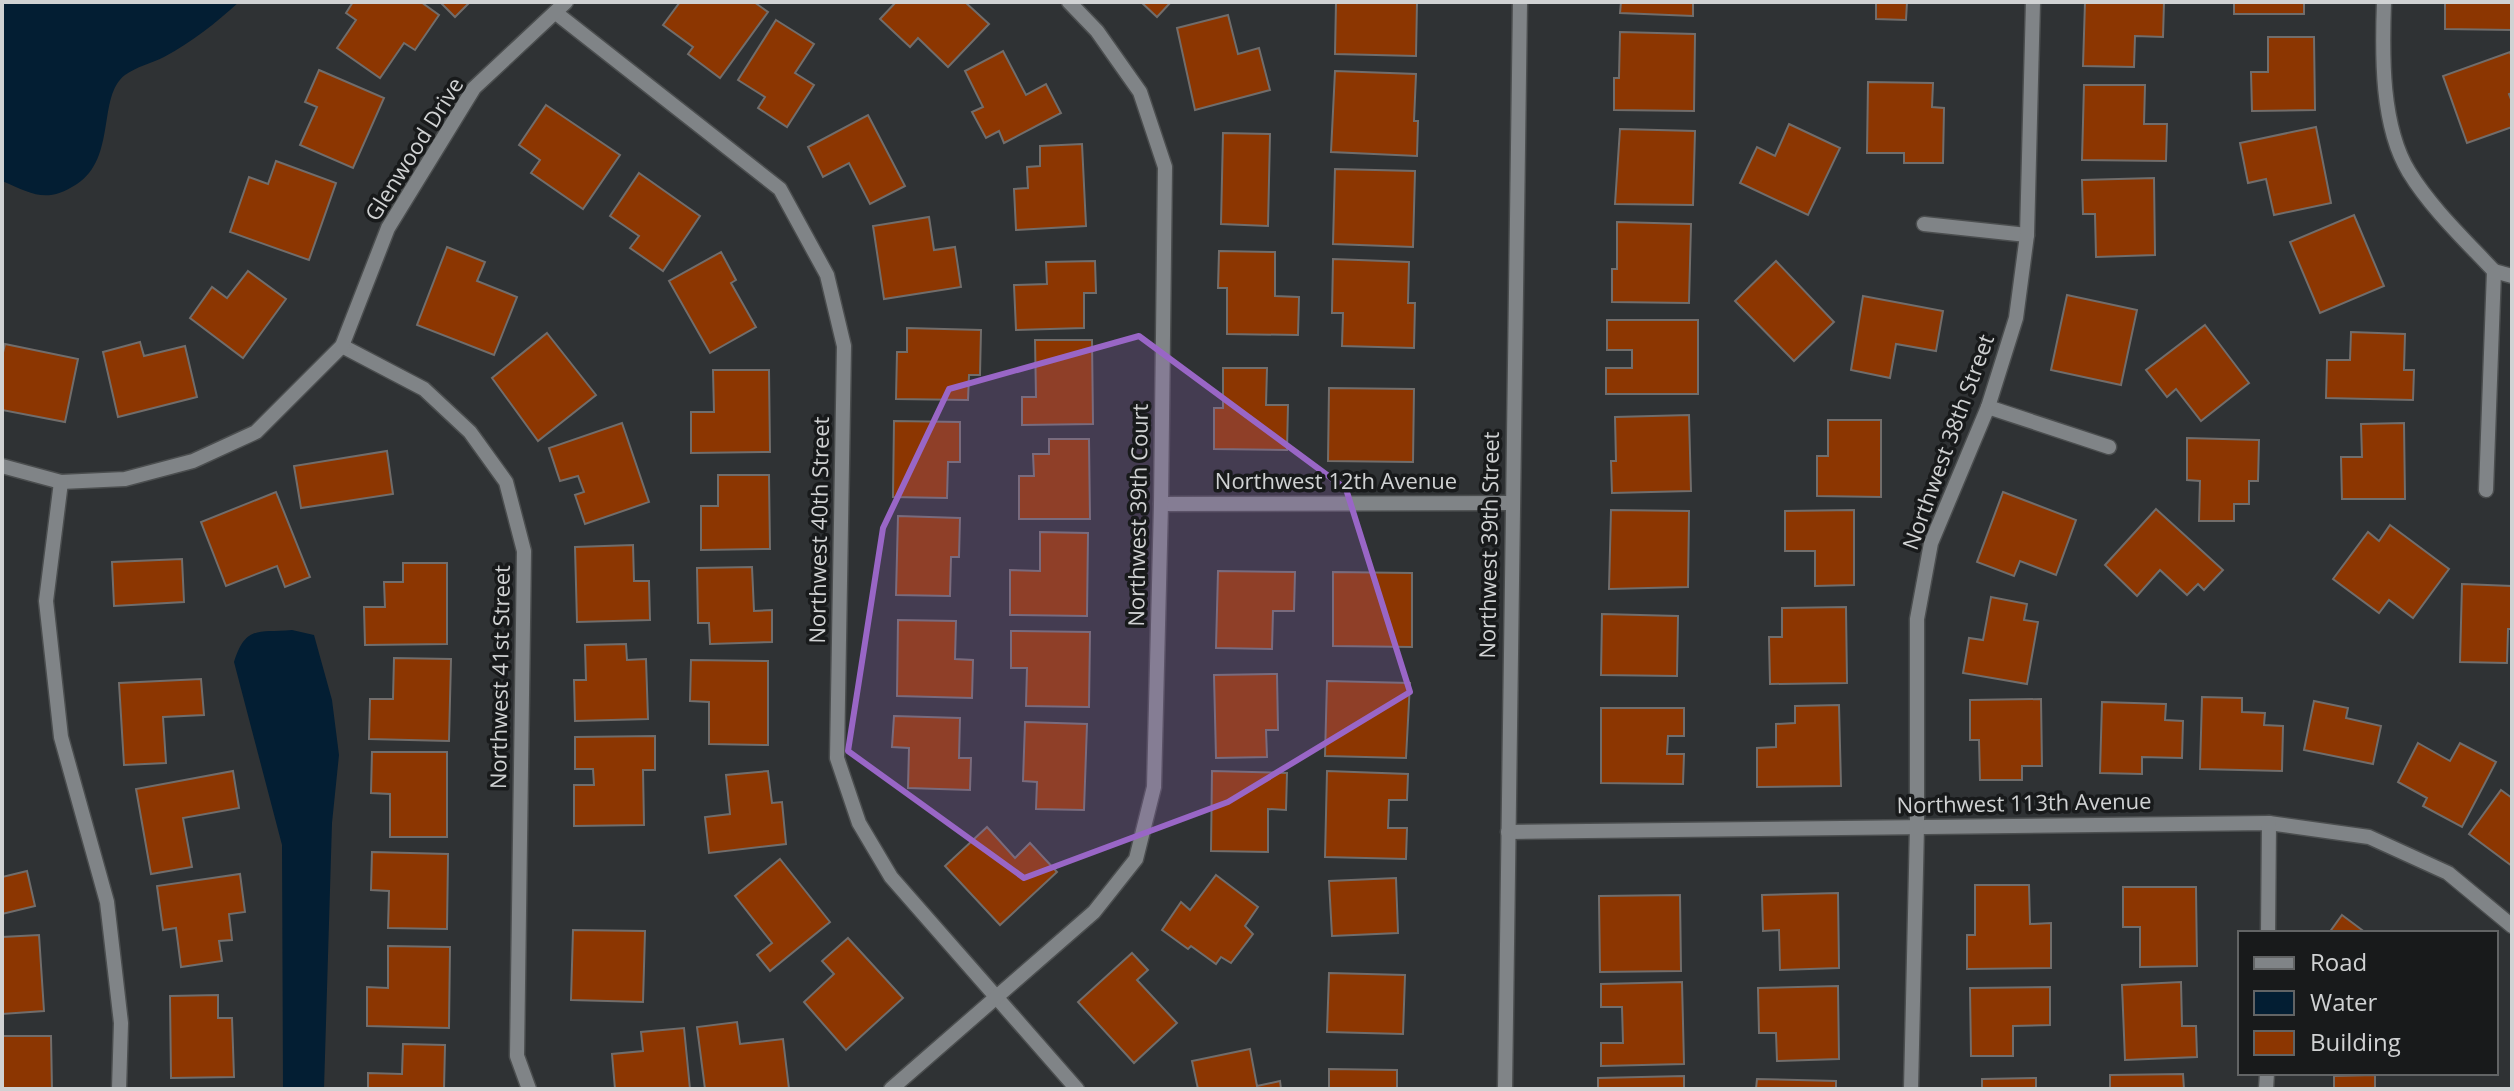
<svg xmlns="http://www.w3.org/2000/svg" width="2514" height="1091" viewBox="0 0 2514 1091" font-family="'Open Sans',sans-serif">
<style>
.water{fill:#031e33}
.building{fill:#8c3601;stroke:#716d6b;stroke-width:2}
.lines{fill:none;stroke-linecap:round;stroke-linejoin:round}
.minor-casing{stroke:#4b4e4f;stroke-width:17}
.minor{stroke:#808487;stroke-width:14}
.marked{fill:#9966c6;fill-opacity:0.2;stroke:#9966c6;stroke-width:6;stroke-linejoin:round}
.labels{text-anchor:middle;stroke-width:7;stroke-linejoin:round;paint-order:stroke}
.street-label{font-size:22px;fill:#d0d2d3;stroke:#181a1b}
</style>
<rect width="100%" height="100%" fill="#2f3234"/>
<g class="water">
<path d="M2 2H239C216 23 192 42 164 57 152 63 136 67 125 75 97 96 117 158 77 184 46 204 33 194 2 181Z"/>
<path d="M292 630 314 635 332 700 339 755 332 823 324 1089H283L282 845 234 662C246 625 257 633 292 630Z"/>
</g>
<g class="building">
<polygon points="353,2 421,2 439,15 415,50 404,43 380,78 337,48 356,20 346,13"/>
<polygon points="440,2 470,2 455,17"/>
<polygon points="680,2 754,2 768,12 720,78 688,54 693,47 663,25"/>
<polygon points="896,2 965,2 989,24 948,67 918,38 910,47 880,19"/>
<polygon points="1141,2 1171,2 1157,17"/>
<polygon points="1336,2 1417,2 1416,56 1335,54"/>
<polygon points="1621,2 1693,2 1693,16 1620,13"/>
<polygon points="1876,2 1907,2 1906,20 1876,19"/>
<polygon points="2085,2 2164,2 2163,37 2135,36 2134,67 2083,66"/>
<rect x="2234" y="2" width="70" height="12"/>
<polygon points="2445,2 2512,2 2512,30 2445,29"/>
<polygon points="1228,15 1238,54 1259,48 1270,90 1195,110 1177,28"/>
<polygon points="776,20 814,44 795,73 814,85 787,127 758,108 765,97 738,80"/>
<polygon points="1620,32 1695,34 1694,111 1614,110 1614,78 1619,78"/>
<polygon points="2268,37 2314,37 2315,110 2252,111 2251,72 2268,72"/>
<polygon points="1003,51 1026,95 1046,84 1061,113 1004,143 999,131 986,138 972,112 983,107 965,71"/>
<polygon points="2510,52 2512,58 2512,93 2509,94 2512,102 2512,127 2467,143 2443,76"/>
<polygon points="319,70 384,98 353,168 300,145 317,107 305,102"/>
<polygon points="1335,71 1416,74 1414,121 1418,121 1417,156 1331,152"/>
<polygon points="1868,82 1933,83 1932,107 1944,108 1943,163 1904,163 1904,153 1867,153"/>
<polygon points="2084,85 2145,85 2144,124 2167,124 2166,161 2082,160"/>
<polygon points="546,105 620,155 583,209 531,173 540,160 519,145"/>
<polygon points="868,115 905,186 870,204 849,163 823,177 808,147"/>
<polygon points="1789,124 1840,148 1808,215 1740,183 1757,147 1775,156"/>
<polygon points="2316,127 2331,203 2274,215 2266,179 2248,183 2240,143"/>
<polygon points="1620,129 1695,131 1693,205 1615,204"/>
<polygon points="1223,133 1270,134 1268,226 1221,224"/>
<polygon points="1082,144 1086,226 1016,230 1014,189 1028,188 1027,167 1040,166 1040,146"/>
<polygon points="276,161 336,183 309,260 230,232 249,177 268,184"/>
<polygon points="1335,169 1415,171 1413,247 1333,244"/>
<polygon points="639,173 700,216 663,271 630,248 639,236 610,216"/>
<polygon points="2154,178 2155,255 2096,257 2095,214 2083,214 2082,180"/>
<polygon points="2354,215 2384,286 2320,313 2290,242"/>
<polygon points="929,217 934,250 955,247 961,287 884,299 873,226"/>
<polygon points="1617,222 1691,224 1689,303 1612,302 1612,269 1617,269"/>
<polygon points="447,247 485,262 477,281 517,297 494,355 417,325"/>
<polygon points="1219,251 1275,252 1275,296 1299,297 1298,335 1227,334 1227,288 1218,288"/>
<polygon points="721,252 736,280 731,283 756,327 710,353 669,281"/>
<polygon points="1333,259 1409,262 1408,303 1415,303 1414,348 1342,346 1343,313 1332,313"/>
<polygon points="1095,261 1096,293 1084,293 1084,328 1016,330 1014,285 1047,284 1046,262"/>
<polygon points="1776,261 1834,322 1794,361 1735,301"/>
<polygon points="248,271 286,299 243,358 190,318 212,287 227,298"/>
<polygon points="2067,295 2137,310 2121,385 2051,370"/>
<polygon points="1863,296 1943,311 1936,351 1896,344 1890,378 1851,370"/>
<polygon points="1607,320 1698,320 1698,394 1606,394 1606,368 1632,368 1632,350 1607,350"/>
<polygon points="2205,325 2249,383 2201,421 2176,389 2167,397 2146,370"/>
<polygon points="907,328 981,330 980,375 969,375 968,400 896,399 897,352 907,352"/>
<polygon points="2351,332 2405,334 2404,370 2414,370 2413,400 2326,398 2327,360 2350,360"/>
<polygon points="547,333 596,395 538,441 492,378"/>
<polygon points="1035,340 1092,340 1093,424 1022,425 1022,397 1036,397"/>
<polygon points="140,342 144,356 185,346 197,397 118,417 103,352"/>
<polygon points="5,344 78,359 65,422 2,410 2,357"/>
<polygon points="1223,368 1267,368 1266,405 1288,405 1287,450 1214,449 1214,408 1223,408"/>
<polygon points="713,370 769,370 770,452 691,453 691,412 714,412"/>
<polygon points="1329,388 1414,389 1413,462 1328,461"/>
<polygon points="1689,415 1691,491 1612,493 1611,461 1616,461 1615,417"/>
<polygon points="1828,420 1881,420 1881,497 1817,496 1817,456 1828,456"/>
<polygon points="894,421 960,422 960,462 948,462 947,498 893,497"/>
<polygon points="622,423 649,502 585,524 575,495 584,492 578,476 560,481 549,448"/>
<polygon points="2404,423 2405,499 2342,499 2341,457 2362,457 2361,424"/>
<polygon points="2187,438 2259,440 2258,481 2249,481 2249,504 2234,504 2234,521 2199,521 2200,481 2187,480"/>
<polygon points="1049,439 1089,439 1090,519 1019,519 1019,476 1034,476 1033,454 1049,454"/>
<polygon points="387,451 393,494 301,508 294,466"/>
<polygon points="718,475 769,475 770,549 701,550 701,506 718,506"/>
<polygon points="276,492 310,577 285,587 277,566 226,586 201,522"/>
<polygon points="2003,492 2076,520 2056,575 2020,561 2014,576 1977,562"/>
<polygon points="2156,509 2223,570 2204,590 2198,584 2187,595 2160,570 2137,596 2105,565"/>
<polygon points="1611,510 1689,511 1688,587 1609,589"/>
<polygon points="1854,510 1854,585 1815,586 1815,551 1785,551 1785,511"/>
<polygon points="898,516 960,518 959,557 951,557 950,596 896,595"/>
<polygon points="2390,525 2449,569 2413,618 2389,600 2379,613 2333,579 2368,532 2379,541"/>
<polygon points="1040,532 1088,533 1087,616 1010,615 1010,570 1040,571"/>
<polygon points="633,545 634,581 649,581 650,620 577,622 575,547"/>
<polygon points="182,559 184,602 114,606 112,562"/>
<polygon points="403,563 447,563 447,644 365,645 364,607 385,607 384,582 403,582"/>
<polygon points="752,567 754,611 772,610 772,642 710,644 709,623 698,623 697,568"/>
<polygon points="1218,571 1295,572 1294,611 1273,611 1272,649 1216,648"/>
<polygon points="1333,572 1412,573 1412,647 1333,646"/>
<polygon points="2462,584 2512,586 2512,629 2508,629 2507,663 2460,662"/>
<polygon points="1991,597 2027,604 2024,620 2038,622 2027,684 1963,673 1969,638 1983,640"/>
<polygon points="1846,607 1847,683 1770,684 1769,637 1782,637 1782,608"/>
<polygon points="1602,614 1678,616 1677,676 1601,675"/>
<polygon points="898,620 956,621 955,659 973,660 972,698 897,696"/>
<polygon points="1011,631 1090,632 1089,707 1026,706 1027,668 1011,668"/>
<polygon points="626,644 627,660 646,659 648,719 575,721 574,680 586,680 585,645"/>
<polygon points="394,658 451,659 449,741 369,739 370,699 393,699"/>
<polygon points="691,660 768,661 768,745 709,744 709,702 690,701"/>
<polygon points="1277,674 1278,730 1266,730 1267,757 1216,758 1214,675"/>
<polygon points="201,679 204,715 163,717 166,763 124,765 119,683"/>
<polygon points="1327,681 1410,683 1406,758 1325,756"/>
<polygon points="2202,697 2242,698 2242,712 2265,713 2264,725 2283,726 2282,771 2200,769"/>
<polygon points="2041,699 2042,766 2022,766 2022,780 1980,780 1979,740 1970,740 1970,700"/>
<polygon points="2314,701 2348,708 2346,718 2381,726 2373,764 2304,750"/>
<polygon points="2102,702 2166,704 2165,720 2183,721 2182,758 2142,757 2142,774 2100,773"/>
<polygon points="1839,705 1841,786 1757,787 1757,748 1776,747 1776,724 1795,723 1795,706"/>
<polygon points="1601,708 1684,708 1684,736 1668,736 1667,754 1684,754 1683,784 1601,783"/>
<polygon points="894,716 960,718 959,758 971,758 970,790 908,788 909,748 892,747"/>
<polygon points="1025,722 1087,724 1084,810 1036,809 1037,782 1023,781"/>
<polygon points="655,736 655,770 643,770 644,825 574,826 574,785 594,785 593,769 575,769 575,737"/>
<polygon points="2418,743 2450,761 2460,743 2496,762 2462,827 2423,806 2427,798 2398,782"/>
<polygon points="372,752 447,752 447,837 390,837 390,794 371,793"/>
<polygon points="233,771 239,808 183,818 192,867 151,874 136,789"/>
<polygon points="768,771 772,803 782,802 786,844 709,853 705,817 730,814 726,775"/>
<polygon points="1212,771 1287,773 1286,810 1268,809 1268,852 1211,851"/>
<polygon points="1327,771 1408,774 1407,800 1389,800 1388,828 1407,828 1406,859 1325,857"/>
<polygon points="2501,790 2512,798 2512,866 2469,834"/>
<polygon points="987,827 1015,858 1030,843 1057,872 1000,925 945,866"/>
<polygon points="372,852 448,854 447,929 388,928 389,891 371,890"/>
<polygon points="780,859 830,922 770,971 757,955 772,943 735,896"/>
<polygon points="27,871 35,906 2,914 2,877"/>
<polygon points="240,874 245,912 229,914 232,940 219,941 222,961 181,967 176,928 163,930 157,886"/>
<polygon points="1216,875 1258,907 1245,926 1253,934 1231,963 1221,957 1216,964 1191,946 1188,949 1162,930 1181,902 1190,910"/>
<polygon points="1396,878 1398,933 1332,936 1329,881"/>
<polygon points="1975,885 2029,885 2030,924 2051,923 2051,968 1967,969 1967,935 1975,935"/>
<polygon points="2123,887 2196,887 2197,966 2140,967 2140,927 2123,927"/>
<polygon points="1838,893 1839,968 1780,970 1779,930 1763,931 1762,895"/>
<polygon points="1680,895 1681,971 1600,972 1599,896"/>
<polygon points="2342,915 2366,933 2329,933"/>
<polygon points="573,930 645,931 643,1002 571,1000"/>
<polygon points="39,935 44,1011 2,1014 2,937"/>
<polygon points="848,938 903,998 846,1050 804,1002 834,974 822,961"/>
<polygon points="388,946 450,947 449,1028 367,1026 367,987 388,988"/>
<polygon points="1132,953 1148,970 1137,980 1177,1023 1134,1063 1078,1002"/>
<polygon points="1329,973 1405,975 1403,1034 1327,1032"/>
<polygon points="1682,982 1684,1064 1601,1066 1601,1043 1623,1043 1622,1007 1601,1007 1601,984"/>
<polygon points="2181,982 2182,1026 2196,1026 2197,1057 2125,1060 2122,985"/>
<polygon points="1838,986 1839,1059 1777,1061 1776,1033 1759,1033 1758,988"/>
<polygon points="2050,987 2050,1025 2013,1026 2013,1056 1971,1056 1970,988"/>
<polygon points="218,995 218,1018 232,1018 234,1077 171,1078 170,996"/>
<polygon points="737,1022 740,1044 783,1039 789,1089 705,1089 697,1027"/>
<polygon points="684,1028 690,1089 615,1089 612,1054 643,1051 641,1032"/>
<polygon points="2,1036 51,1036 52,1089 2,1089"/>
<polygon points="403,1044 445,1045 444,1089 368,1089 368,1073 402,1074"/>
<polygon points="1250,1049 1257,1086 1280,1081 1281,1089 1198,1089 1192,1061"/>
<polygon points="1329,1069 1397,1070 1397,1089 1329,1089"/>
<polygon points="2183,1074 2184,1089 2110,1089 2110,1075"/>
<polygon points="2375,1075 2375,1089 2334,1089 2334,1076"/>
<polygon points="1684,1076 1684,1089 1598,1089 1598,1078"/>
<polygon points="2036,1078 2036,1089 1982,1089 1982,1079"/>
<polygon points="1757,1079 1836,1081 1836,1089 1756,1089"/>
</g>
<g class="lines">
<g class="minor-casing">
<g id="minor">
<path d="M2384 2C2382 55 2381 126 2409 172 2431 208 2465 240 2494 271"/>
<polyline points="556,13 780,189 827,275 844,346 837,758 859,823 891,877 1077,1089"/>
<polyline points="1924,224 2027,235"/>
<polyline points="2494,271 2512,276"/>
<polyline points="342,346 424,389 470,432 506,482 524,551 517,1056 529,1089"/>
<polyline points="1988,407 2109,447"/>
<polyline points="2,466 61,482 125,479 193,461 256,432 342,346 388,228 474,88 566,2"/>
<polyline points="61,482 46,601 61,737 107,902 121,1023 119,1089"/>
<polyline points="2486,490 2494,271"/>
<polyline points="1161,504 1512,503"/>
<polyline points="1508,832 2269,823 2369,837 2448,873 2512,926"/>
<polyline points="2268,933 2269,823"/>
<polyline points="891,1089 1094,912 1136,859 1154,787 1161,504 1165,167 1140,92 1097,31 1069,2"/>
<polyline points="1505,1089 1520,2"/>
<polyline points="1911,1089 1917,826 1917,619 1931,543 1988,407 2016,318 2027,235 2033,2"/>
<polyline points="2266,1089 2267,1073"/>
</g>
</g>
<use href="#minor" class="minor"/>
</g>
<path class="marked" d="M1139 336 1346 489 1410 692 1228 802 1024 878 848 751 883 528 949 389Z"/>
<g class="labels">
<g class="street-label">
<text transform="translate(414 149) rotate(-58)" y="8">Glenwood Drive</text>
<text transform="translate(1948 442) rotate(-70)" y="8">Northwest 38th Street</text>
<text x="1336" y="489">Northwest 12th Avenue</text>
<text transform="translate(1138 515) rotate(-89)" y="8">Northwest 39th Court</text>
<text transform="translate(819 530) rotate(-89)" y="8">Northwest 40th Street</text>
<text transform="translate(1489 545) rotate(-89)" y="8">Northwest 39th Street</text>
<text transform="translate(500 677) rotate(-89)" y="8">Northwest 41st Street</text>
<text transform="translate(2024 803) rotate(-1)" y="8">Northwest 113th Avenue</text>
</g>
</g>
<rect width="2514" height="1091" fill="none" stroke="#d0d2d3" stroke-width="8"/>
<rect x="2238" y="931" width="260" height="144" fill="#181a1b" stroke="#626465" stroke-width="2"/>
<rect x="2254" y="957" width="40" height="12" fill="#808487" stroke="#626465" stroke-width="2"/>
<text x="2310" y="971" font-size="24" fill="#d0d2d3">Road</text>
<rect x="2254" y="991" width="40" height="24" fill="#031e33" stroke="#626465" stroke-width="2"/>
<text x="2310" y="1011" font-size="24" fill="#d0d2d3">Water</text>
<rect x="2254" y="1031" width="40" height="24" fill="#8c3601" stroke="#626465" stroke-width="2"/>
<text x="2310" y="1051" font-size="24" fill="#d0d2d3">Building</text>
</svg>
